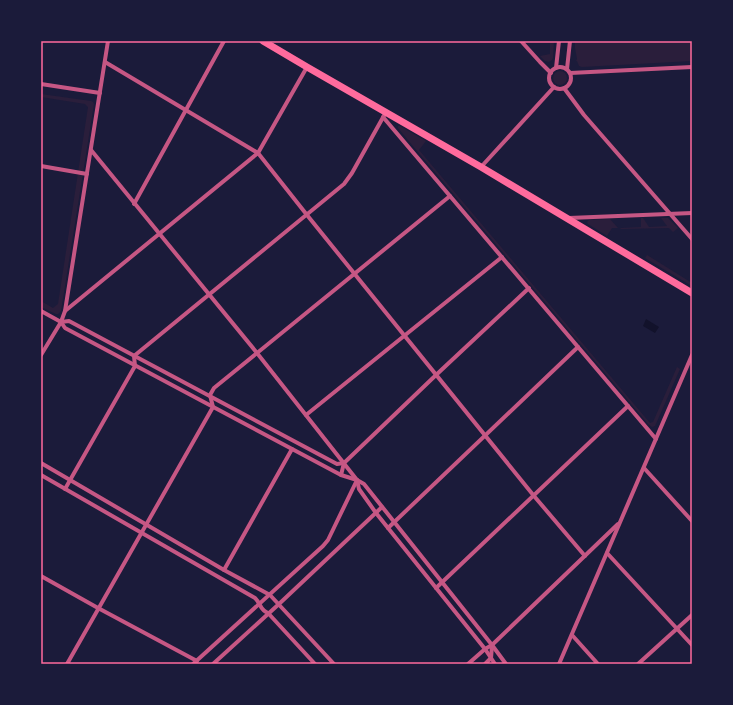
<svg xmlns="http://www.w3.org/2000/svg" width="733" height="705" viewBox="0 0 733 705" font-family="'DejaVu Sans',sans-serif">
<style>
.green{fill:#2a1e3b}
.water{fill:#12122b}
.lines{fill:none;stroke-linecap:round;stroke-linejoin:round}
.minor{stroke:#c65784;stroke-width:4}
.secondary{stroke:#ff6b9d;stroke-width:7}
.neatline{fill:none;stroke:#ff6b9d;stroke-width:1.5}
</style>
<rect width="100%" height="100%" fill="#1b1b3a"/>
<g class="green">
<polygon points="550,41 554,41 553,58 552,60 549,62 545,61 540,56 550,54"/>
<polygon points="575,41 692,41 692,61 582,67 579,66 577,61 576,61 577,59 575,48"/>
<circle cx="560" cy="78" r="7"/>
<polygon points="41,94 91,101 93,102 94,104 61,311 58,314 56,314 41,307 41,301 53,308 58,304 88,107 85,104 41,97"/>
<polygon points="398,126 400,126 426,141 419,150 650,423 653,422 677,367 680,369 655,426 652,427 648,424 417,151 398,128"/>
<polygon points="641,218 643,218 649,227 667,226 661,218 668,218 678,228 673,232 669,228 620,229 621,228 641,227"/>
<polygon points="610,219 618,228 612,228 607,236 588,224 587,222 589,220"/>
<polygon points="647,255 692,283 692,286 645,258"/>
</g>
<polygon class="water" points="646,319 659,327 655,333 643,326"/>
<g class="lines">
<g class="minor">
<polyline points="521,41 540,62 551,73"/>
<polyline points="105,62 258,153 307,215 534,496 585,556"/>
<circle cx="560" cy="78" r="11"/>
<polyline points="556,68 559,41"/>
<polyline points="567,69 570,41"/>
<polyline points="570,73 692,67"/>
<polyline points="41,84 100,93"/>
<polyline points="564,88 584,115 692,239"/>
<polyline points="383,117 656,439"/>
<polyline points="91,150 257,353 357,480 364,484 492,645 506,664"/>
<polyline points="41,166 87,174"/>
<polyline points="481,167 554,87"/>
<polyline points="134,204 224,41"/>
<polyline points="569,218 692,213"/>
<polyline points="41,311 61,322 65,328 341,475 357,480"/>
<polyline points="65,311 258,153 307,67"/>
<polyline points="61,322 69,321 337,464 344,463"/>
<polyline points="41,355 61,322 65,311 108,41"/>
<polyline points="306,415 502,257"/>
<polyline points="41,463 224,570 270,595 334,664"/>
<polyline points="644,468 692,521"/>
<path d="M41 475 255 598C261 604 260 610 268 613L315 664"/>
<polyline points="341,475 344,463 436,375 529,288"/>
<polyline points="357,480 359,489 376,513 485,649 495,664"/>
<polyline points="65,489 135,366 134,356 344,184 352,173 386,112"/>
<polyline points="388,528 578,347"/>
<polyline points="607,553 692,645"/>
<polyline points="224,570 292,449"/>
<polyline points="41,576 98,608 197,661"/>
<polyline points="436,588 628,406"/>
<polyline points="572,635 598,664"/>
<polyline points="67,664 213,407 210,395 214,388 450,196"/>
<polyline points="193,664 323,546 328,540 357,480"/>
<polyline points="213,664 279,604 382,507"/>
<polyline points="468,664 485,649 492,645 618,524"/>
<polyline points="485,664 491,658 492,646"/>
<polyline points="559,664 692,355"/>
<polyline points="638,664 692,615"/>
</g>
<polyline class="secondary" points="263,41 307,67 481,167 692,293"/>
</g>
<rect width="733" height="705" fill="none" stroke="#1b1b3a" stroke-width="84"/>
<rect x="42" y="42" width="649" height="621" class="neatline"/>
</svg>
